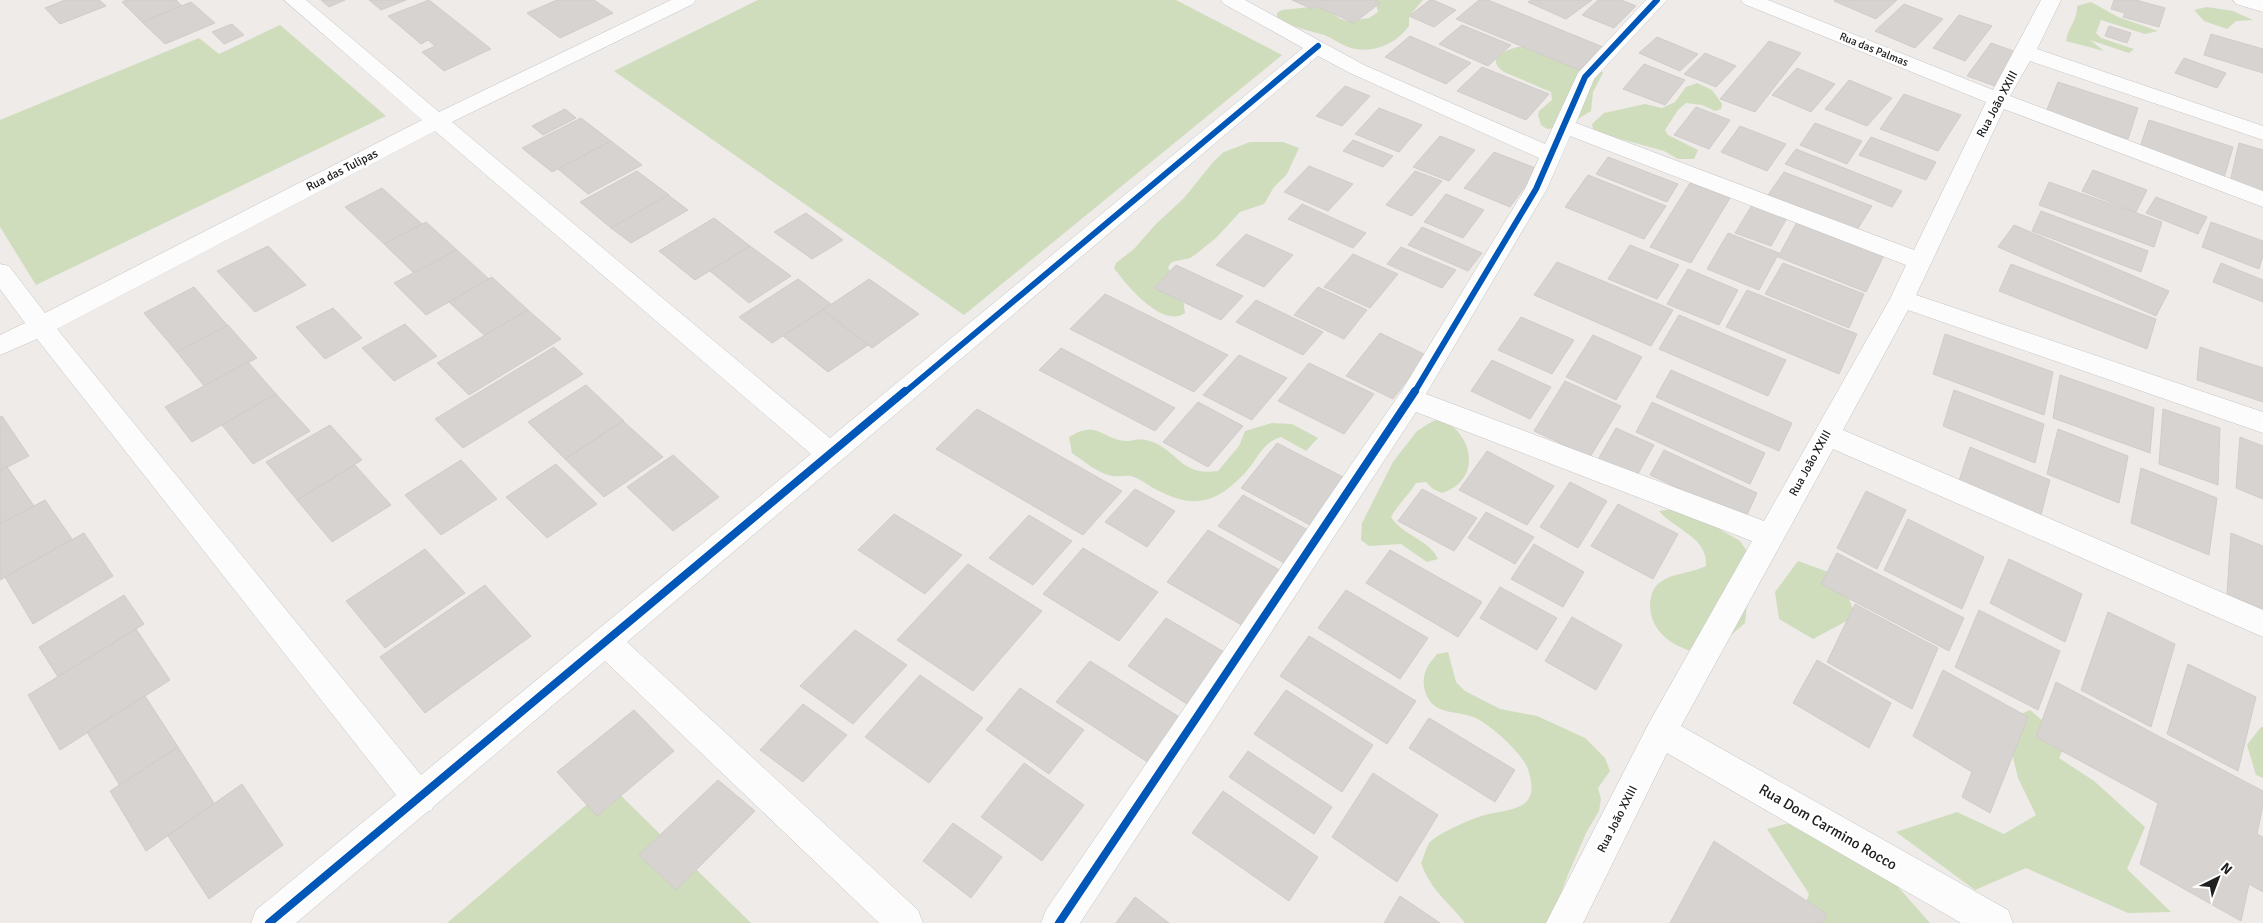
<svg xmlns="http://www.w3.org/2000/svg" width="2263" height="923" viewBox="0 0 2263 923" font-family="Signika,sans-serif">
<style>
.forest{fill:#cfddbc}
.building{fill:#d7d3d1;stroke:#d1ccca}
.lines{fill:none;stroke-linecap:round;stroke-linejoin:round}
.minor-casing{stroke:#c5c4c3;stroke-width:1}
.minor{fill:#fcfcfc;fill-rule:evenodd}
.cycleway-far1-casing{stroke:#fff;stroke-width:9}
.cycleway-casing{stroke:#fff;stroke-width:11}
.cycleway-far1{stroke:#0057b8;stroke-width:6}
.cycleway{stroke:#0057b8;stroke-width:8}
.labels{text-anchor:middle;stroke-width:5;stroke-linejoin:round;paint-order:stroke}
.far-street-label{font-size:11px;fill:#202020;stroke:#fff}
.street-label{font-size:12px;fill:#202020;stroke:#fff}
.near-street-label{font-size:15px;fill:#202020;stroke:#fff}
</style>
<rect width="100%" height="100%" fill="#eeebe9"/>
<g class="forest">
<polygon points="758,0 1176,0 1282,55 964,315 614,71"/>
<path d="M1375 0H1423L1409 16V26C1395 45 1371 55 1348 47 1340 44 1332 38 1324 35 1307 30 1291 27 1277 17V13L1282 10 1320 6 1341 19 1348 21 1369 18 1378 12Z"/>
<path d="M2091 2 2118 17 2158 31 2145 34 2101 20 2096 33 2101 38 2134 49 2129 53 2090 40 2104 51 2066 41C2068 27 2078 20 2077 6Z"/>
<polygon points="2207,7 2233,11 2253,20 2236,21 2227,29 2204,21 2194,10"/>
<polygon points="280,25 386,116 36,285 0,227 0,120 199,38 219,54"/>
<path d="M1527 46C1545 50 1594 58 1603 73L1593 92 1591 111 1565 127 1547 129 1541 125 1538 115 1539 111 1552 100 1551 92 1504 72C1481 57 1513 46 1527 46Z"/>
<polygon points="1697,83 1712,90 1722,104 1721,109 1715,111 1702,105 1686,103 1678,110 1665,130 1668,135 1698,150 1694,159 1678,159 1664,151 1599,133 1593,129 1592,124 1604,113 1645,104 1662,108 1675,102 1686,87"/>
<path d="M1250 142H1283L1299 148 1287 174 1274 187 1264 204 1240 212 1216 238 1196 254 1190 258 1172 262 1168 267 1183 300 1185 313C1163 329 1126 285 1114 268L1116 263 1134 249 1155 225 1184 198 1214 161 1224 152Z"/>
<path d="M1442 419C1475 437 1481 480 1442 493L1433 489 1426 482 1416 483C1409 495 1398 504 1391 517 1403 536 1430 540 1438 559L1427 562 1401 544 1369 546 1361 540 1362 523 1393 462 1417 431 1433 421Z"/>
<path d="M1272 423 1292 424 1318 438 1306 451 1281 437C1261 443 1257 461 1244 474 1214 505 1193 509 1155 489 1148 485 1139 478 1131 476 1125 475 1118 477 1112 476 1097 473 1084 461 1072 453L1069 437C1098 419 1102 440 1127 441 1133 441 1140 438 1146 440 1177 447 1179 477 1218 471L1239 446 1245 431Z"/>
<path d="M1679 508 1690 512 1740 541 1752 559 1745 623 1731 635 1697 653C1672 646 1650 632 1650 604 1651 596 1652 589 1659 583 1673 572 1690 574 1706 566 1708 537 1675 530 1659 511Z"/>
<polygon points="1798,561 1839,576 1856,616 1813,639 1779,619 1775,592"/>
<path d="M1448 652 1456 682 1465 691 1500 709 1537 716 1585 738 1605 758 1610 771 1598 788 1601 799 1599 811 1587 831 1567 877 1550 923H1465C1448 901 1431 891 1421 863 1424 857 1426 847 1430 842 1437 834 1475 817 1485 815 1515 808 1541 810 1528 769 1523 754 1488 722 1473 717 1463 713 1450 713 1440 709 1426 703 1420 684 1426 670 1428 665 1433 659 1437 654Z"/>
<polygon points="2030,710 2067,741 2059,758 2094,781 2145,827 2127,869 2171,912 2128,913 2026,868 1975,890 1896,832 1957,812 2004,834 2036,815 2018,778 2004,721"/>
<polygon points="2261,727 2263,727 2263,778 2256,775 2247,745"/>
<polygon points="610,785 751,923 447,923"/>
<polygon points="1807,818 1891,879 1930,923 1799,923 1809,894 1767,829"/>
</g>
<g class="building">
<polygon points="65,0 99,0 106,6 60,24 45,8"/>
<polygon points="126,0 176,0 182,6 142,22 122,2"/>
<polygon points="321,0 345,0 329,7"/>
<polygon points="369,0 406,0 381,10"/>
<polygon points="429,0 491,49 444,71 422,52 435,46 428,40 421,44 388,16"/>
<polygon points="557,0 594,0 613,13 560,38 527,13"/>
<polygon points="1292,0 1374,0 1380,3 1354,23 1316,6 1312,9"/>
<polygon points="1430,0 1433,0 1456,10 1434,27 1409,16"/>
<polygon points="1479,0 1488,0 1603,47 1579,70 1456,19"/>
<polygon points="1532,0 1592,0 1566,19 1528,2"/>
<polygon points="1598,0 1621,0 1636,6 1614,28 1582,15"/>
<polygon points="1835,0 1897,0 1876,19 1834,1"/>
<polygon points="2114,0 2136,0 2165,8 2159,27 2123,17 2125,13 2111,9"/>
<polygon points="191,2 215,23 165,44 142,22"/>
<polygon points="1904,4 1943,19 1915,48 1875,31"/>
<polygon points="1959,15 1992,26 1965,61 1933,48"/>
<polygon points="232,24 244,35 224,44 212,32"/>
<polygon points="1462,25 1511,45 1488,66 1439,44"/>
<polygon points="2109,26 2131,33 2127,43 2105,36"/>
<polygon points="2211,34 2263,49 2263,73 2204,55"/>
<polygon points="1410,36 1471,63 1446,84 1385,57"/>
<polygon points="1657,37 1698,54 1680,71 1639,53"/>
<polygon points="1769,41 1801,53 1755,112 1720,99"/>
<polygon points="1991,43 2019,53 1995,86 1967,76"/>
<polygon points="1705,53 1736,66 1716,87 1684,74"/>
<polygon points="2184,58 2226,73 2217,88 2175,73"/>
<polygon points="1644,64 1685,80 1665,105 1623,89"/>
<polygon points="1482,67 1549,94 1526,120 1457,91"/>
<polygon points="1797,68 1835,84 1811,112 1772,95"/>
<polygon points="1849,80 1892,98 1867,126 1825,109"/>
<polygon points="2058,82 2138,108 2128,139 2046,112"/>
<polygon points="1345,86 1370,96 1342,126 1316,116"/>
<polygon points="1904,94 1961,115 1938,151 1880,129"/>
<polygon points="1696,107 1730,120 1709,149 1674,135"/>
<polygon points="1379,108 1422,125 1399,152 1355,134"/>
<polygon points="565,109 576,118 543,135 532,126"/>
<polygon points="581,118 611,141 552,172 522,148"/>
<polygon points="2149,120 2233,147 2224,178 2139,150"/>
<polygon points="1815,123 1862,141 1847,164 1800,145"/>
<polygon points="1740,126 1786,144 1767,171 1721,152"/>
<polygon points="1440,136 1475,150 1449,181 1413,167"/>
<polygon points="1871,137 1936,162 1926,180 1859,155"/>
<polygon points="1353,140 1393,156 1383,167 1343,151"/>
<polygon points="611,141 642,165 588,194 558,169"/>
<polygon points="2239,143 2263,150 2263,193 2230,182"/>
<polygon points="1796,149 1902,191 1892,207 1785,164"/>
<polygon points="1494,152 1538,169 1510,207 1464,188"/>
<polygon points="1608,157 1678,184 1667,202 1596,174"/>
<polygon points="1309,166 1353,184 1328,211 1284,192"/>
<polygon points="2093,170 2147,190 2136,212 2082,191"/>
<polygon points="637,171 669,195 611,228 580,202"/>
<polygon points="1415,171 1442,181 1412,216 1386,205"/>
<polygon points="1784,172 1872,206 1857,230 1768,195"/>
<polygon points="1588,175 1666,206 1644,239 1565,207"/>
<polygon points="2049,182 2162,222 2154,247 2039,205"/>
<polygon points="1690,183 1730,198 1691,263 1650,247"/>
<polygon points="382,188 422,224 384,244 345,207"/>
<polygon points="1446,194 1484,210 1463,238 1424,222"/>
<polygon points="668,195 688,210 631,243 611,228"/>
<polygon points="2156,197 2207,217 2198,234 2146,213"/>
<polygon points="1302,204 1366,233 1353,248 1288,219"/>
<polygon points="1752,205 1787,218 1771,246 1735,233"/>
<polygon points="2041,211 2148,251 2141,272 2032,231"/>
<polygon points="806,213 843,240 812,259 774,232"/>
<polygon points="714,218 750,246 695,280 659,251"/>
<polygon points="426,222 457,250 414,273 384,244"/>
<polygon points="1797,222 1884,255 1866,292 1778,257"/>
<polygon points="2211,222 2263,241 2263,255 2259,269 2202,247"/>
<polygon points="2014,225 2169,291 2156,316 1998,247"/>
<polygon points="1422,227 1482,253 1468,271 1408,245"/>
<polygon points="1728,233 1779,253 1759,290 1707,269"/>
<polygon points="1246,234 1293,255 1264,287 1216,265"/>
<polygon points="1630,245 1679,265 1657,299 1608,279"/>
<polygon points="268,246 306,285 255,312 217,271"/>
<polygon points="750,246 791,276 749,303 710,271"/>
<polygon points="1401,247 1456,270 1442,288 1387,264"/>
<polygon points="457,250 489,279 426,315 394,283"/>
<polygon points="1353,254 1398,274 1370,308 1324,287"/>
<polygon points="1557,262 1673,310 1651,346 1534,295"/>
<polygon points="1783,263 1864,294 1849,328 1765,294"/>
<polygon points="2221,263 2263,280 2263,302 2213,282"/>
<polygon points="2011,264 2156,319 2147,349 1999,291"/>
<polygon points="1176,265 1243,296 1221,320 1154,288"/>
<polygon points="1688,269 1738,290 1719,325 1667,304"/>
<polygon points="492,277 528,310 484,335 449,302"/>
<polygon points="798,279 831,304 772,343 739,317"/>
<polygon points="869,279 919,314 872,348 823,310"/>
<polygon points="194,287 228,326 177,352 144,313"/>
<polygon points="1318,287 1367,310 1344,339 1294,315"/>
<polygon points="1747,290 1857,334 1839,374 1726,327"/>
<polygon points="1105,294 1228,355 1194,392 1070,329"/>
<polygon points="1256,300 1323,332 1303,355 1236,322"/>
<polygon points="333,308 362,338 325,359 296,327"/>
<polygon points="528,310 561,339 469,395 437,363"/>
<polygon points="823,310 868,345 828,372 783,336"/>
<polygon points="1679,315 1786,360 1768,396 1659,349"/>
<polygon points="1521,317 1574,340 1552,374 1498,350"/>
<polygon points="405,324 437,356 394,381 362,348"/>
<polygon points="228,325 257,358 204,386 177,352"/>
<polygon points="1380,333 1426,355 1393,399 1346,376"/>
<polygon points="1945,334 2053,372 2044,415 1933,374"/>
<polygon points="1593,335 1642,357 1616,400 1566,377"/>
<polygon points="554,347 583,374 463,448 435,419"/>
<polygon points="2200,347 2263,368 2263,402 2197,380"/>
<polygon points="1061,348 1175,408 1155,431 1039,370"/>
<polygon points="1239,355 1287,378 1252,420 1203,395"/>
<polygon points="1492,360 1551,387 1530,419 1471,391"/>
<polygon points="248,362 276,394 192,442 165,407"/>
<polygon points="1309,363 1374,394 1344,434 1278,401"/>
<polygon points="1671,370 1792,423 1779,451 1656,397"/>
<polygon points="2060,375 2154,408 2150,453 2053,418"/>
<polygon points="1565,381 1621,406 1590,457 1534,431"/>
<polygon points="586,385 624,421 565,459 528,422"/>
<polygon points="1954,390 2044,424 2035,463 1943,426"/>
<polygon points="276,394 310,431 253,464 222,425"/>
<polygon points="1198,402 1243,426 1208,467 1163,442"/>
<polygon points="1652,402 1765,453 1750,484 1636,432"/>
<polygon points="977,409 1122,491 1083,535 936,449"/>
<polygon points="2163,409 2220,428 2218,485 2159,464"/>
<polygon points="2,416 29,456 0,471 0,417"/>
<polygon points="623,421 663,457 604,497 565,459"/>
<polygon points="330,425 362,460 297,500 266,462"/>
<polygon points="1616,428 1654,445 1634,481 1596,463"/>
<polygon points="2058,429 2128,456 2119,503 2047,474"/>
<polygon points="2240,437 2263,446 2263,499 2236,488"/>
<polygon points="1277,443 1347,479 1312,526 1241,488"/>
<polygon points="1970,447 2050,480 2041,515 1959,481"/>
<polygon points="1664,450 1757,493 1745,519 1650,475"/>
<polygon points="1487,451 1554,486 1527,525 1459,490"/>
<polygon points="673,455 719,497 673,531 627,487"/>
<polygon points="461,460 497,499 441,535 405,495"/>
<polygon points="556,464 597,504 547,538 506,497"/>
<polygon points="355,465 391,505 332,542 297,500"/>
<polygon points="7,467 34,506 0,524 0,471"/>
<polygon points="2141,468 2217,498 2209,555 2131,523"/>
<polygon points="1570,482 1607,501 1578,548 1540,527"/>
<polygon points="1135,489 1175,511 1147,547 1105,522"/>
<polygon points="1422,489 1477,518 1454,551 1398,521"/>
<polygon points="1866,491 1906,510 1877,569 1837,548"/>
<polygon points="1243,495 1308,530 1284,563 1218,526"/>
<polygon points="45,500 72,539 0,580 0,524"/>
<polygon points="1618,504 1678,534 1653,579 1591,546"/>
<polygon points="1486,512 1534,537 1515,564 1468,538"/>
<polygon points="894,514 962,555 925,594 858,550"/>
<polygon points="1029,515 1072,541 1033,585 989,558"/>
<polygon points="1908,519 1984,557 1962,609 1884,570"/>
<polygon points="1208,530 1285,573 1245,627 1167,582"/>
<polygon points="84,533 113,576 33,624 5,577"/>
<polygon points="2231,533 2263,546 2263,609 2227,594"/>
<polygon points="1534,544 1584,572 1563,607 1511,579"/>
<polygon points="1083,548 1158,592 1119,641 1043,594"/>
<polygon points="425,549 465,593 385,648 346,601"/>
<polygon points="1390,550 1482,602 1458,637 1366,583"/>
<polygon points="1837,553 1964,618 1949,651 1821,584"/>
<polygon points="2009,559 2082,594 2065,642 1990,603"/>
<polygon points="968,564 1042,611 973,691 897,640"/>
<polygon points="485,585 531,636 425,713 380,657"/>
<polygon points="1500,587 1557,618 1537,650 1480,618"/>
<polygon points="1346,590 1428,638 1400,679 1318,628"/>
<polygon points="124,595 144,624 58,677 39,647"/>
<polygon points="1855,604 1938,648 1912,709 1827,662"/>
<polygon points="1979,610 2060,651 2038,710 1955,667"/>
<polygon points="2108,612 2175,644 2151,727 2081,690"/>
<polygon points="1572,617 1622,645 1596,690 1545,661"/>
<polygon points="1166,618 1224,652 1187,704 1128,666"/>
<polygon points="136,629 170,680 60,750 28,695"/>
<polygon points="855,630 907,665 853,724 800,686"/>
<polygon points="1309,636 1416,701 1387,744 1280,676"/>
<polygon points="1817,660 1891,703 1869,748 1793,703"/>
<polygon points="1090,661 1181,718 1149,763 1056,702"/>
<polygon points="2188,664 2256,697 2238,771 2167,734"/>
<polygon points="1943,670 2028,717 1990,813 1962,797 1972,772 1913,736"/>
<polygon points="920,675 983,718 929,783 865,737"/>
<polygon points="2056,682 2263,791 2263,805 2257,834 2263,837 2263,892 2249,884 2241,921 2140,864 2158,803 2036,737"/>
<polygon points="1020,688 1084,730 1049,774 986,730"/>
<polygon points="1286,690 1373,745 1342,792 1254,734"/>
<polygon points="145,696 178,747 120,786 87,732"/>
<polygon points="803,704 847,735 803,782 760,750"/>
<polygon points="634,710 674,751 597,816 557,772"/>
<polygon points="1429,718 1515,770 1495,802 1409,748"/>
<polygon points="178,747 214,803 146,851 110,791"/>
<polygon points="1248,751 1332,807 1314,834 1229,777"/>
<polygon points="1024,763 1084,805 1042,861 981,817"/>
<polygon points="1373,773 1438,815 1397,882 1332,837"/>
<polygon points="718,780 755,811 676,890 639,855"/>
<polygon points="242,784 283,845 209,899 168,836"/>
<polygon points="1223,791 1318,857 1289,901 1192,833"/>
<polygon points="953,823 1002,857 971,898 923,861"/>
<polygon points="1714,841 1827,914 1823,923 1670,923"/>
<polygon points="1400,896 1440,923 1384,923"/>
<polygon points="1135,897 1169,923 1116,923"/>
</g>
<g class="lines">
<g class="minor-casing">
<g id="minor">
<path d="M284 0H306L439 112 671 0H696L693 4 452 122 830 438 1303 48 1224 4 1221 0H1245L1364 65 1545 144 1578 73 1646 0H1667L1594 79 1576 123 1914 250 1986 102 1744 4 1741 0H1768L1993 90 2041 0H2061L2037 49 2263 126V140L2030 61 2010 96 2263 191V207L2004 109 1916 295 2263 412V433L1908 310 1843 430 2263 610V637L1833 449 1681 726 2008 910 2013 923H1961L1667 753 1583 923H1546L1650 721 1752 541 1416 412 1080 923H1041L1046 910 1401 392 1525 189 1539 158 1350 73 1318 56 627 642 918 910 923 923H879L605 661 433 807 432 810 427 812 296 923H251L256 910 396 795 37 339 0 355V335L25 323 0 289V264L9 266 45 313 422 120ZM435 131 811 454 421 775 57 329ZM1570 136 1906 265 1890 299 1764 521 1426 394 1547 189Z"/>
<polygon points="2233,0 2263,0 2263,12 2236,4"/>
</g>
</g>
<use href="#minor" class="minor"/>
<g class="cycleway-far1-casing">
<g id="cycleway-far1">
<polyline points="904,393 1318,46"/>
<polyline points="1414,393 1536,189 1585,77 1657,0"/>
</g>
</g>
<g class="cycleway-casing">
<g id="cycleway">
<polyline points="269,923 905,391"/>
<polyline points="1059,923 1415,391"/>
</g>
</g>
<use href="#cycleway-far1" class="cycleway-far1"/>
<use href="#cycleway" class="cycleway"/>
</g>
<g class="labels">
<g class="far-street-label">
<text transform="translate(1874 49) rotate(22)" y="4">Rua das Palmas</text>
</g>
<g class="street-label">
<text transform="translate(1997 104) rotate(-62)" y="4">Rua João XXIII</text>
<text transform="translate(342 170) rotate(-27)" y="4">Rua das Tulipas</text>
<text transform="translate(1810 463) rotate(-61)" y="4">Rua João XXIII</text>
<text transform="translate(1617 819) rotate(-63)" y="4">Rua João XXIII</text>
</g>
<g class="near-street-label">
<text transform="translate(1828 827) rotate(30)" y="5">Rua Dom Carmino Rocco</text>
</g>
</g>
<g transform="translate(2218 878) rotate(42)" stroke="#ffffff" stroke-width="4" paint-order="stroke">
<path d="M0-4L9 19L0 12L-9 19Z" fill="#202020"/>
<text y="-8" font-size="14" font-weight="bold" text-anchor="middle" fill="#202020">N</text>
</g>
</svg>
